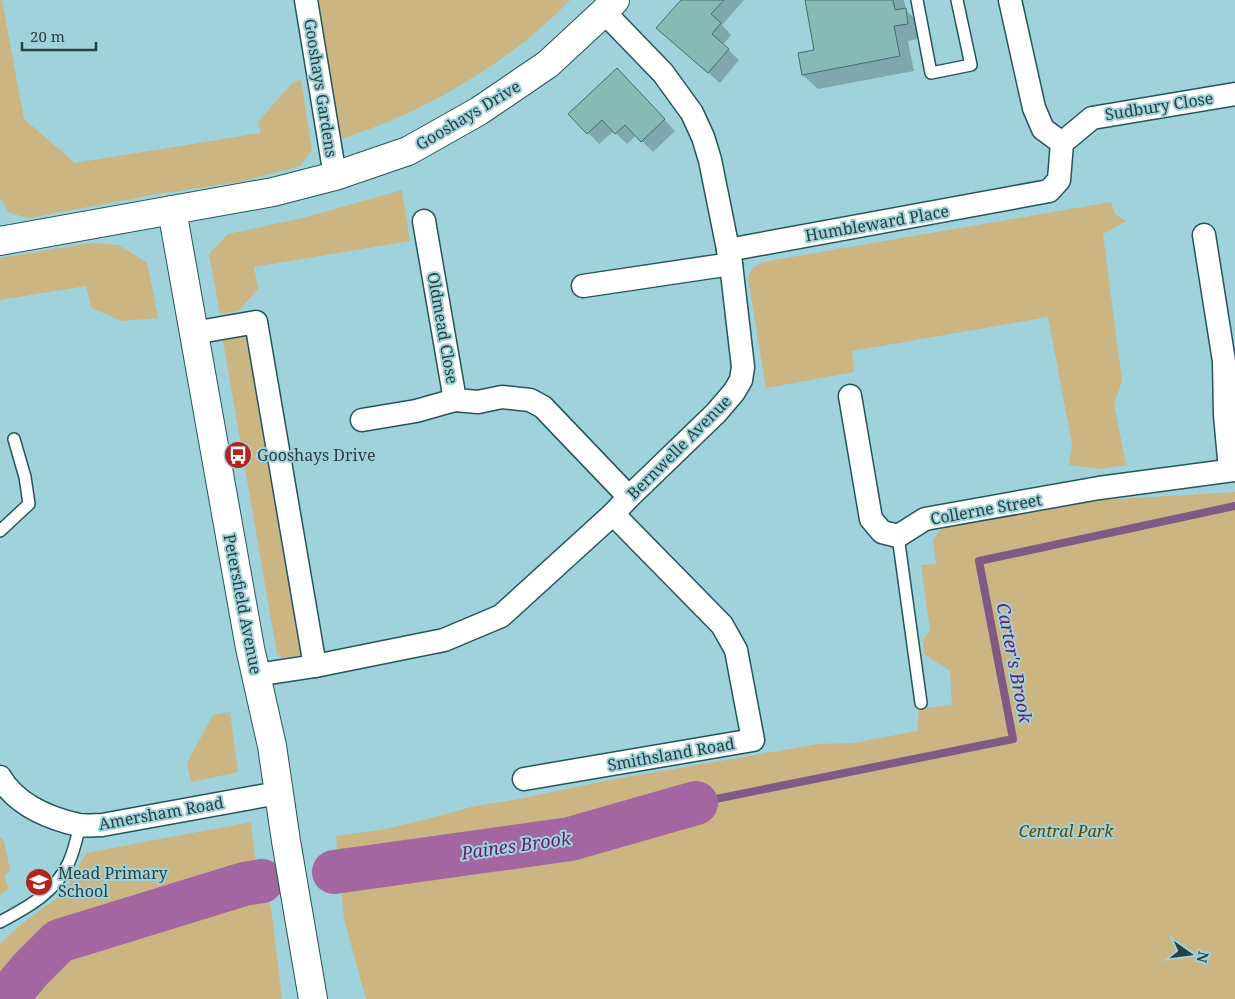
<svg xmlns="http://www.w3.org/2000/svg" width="1235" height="999" viewBox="0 0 1235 999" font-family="'Noto Serif',serif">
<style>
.green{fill:#cab583}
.shadow{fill:#0003}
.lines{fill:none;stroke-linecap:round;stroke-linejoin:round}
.stream{stroke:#7f5a84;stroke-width:8}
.river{stroke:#a366a1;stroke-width:44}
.building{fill:#88bab5;stroke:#3f6f6b}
.service-casing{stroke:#24555c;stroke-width:14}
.minor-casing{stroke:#24555c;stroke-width:25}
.tertiary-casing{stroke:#24555c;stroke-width:30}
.service{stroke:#fff;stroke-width:11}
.minor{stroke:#fff;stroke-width:22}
.tertiary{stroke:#fff;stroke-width:28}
.labels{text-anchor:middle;stroke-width:4;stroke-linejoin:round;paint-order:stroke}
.street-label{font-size:16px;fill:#2a3f42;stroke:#9fd2da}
.poi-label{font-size:16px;fill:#2a3f42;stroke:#9fd2da;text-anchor:start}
.park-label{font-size:16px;font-style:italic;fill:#5d4600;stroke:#9fd2da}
.water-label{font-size:18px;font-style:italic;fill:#681d68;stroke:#9fd2da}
</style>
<rect width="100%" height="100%" fill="#9fd2da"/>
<g class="green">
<polygon points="0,0 2,0 24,119 75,163 261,133 258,122 293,82 301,80 312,150 300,166 239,182 157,194 29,218 9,213 0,198"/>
<path d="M315 0H570C523 49 463 88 401 116 382 125 361 132 341 139Z"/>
<polygon points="402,190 410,241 254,267 258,289 238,311 220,314 209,254 228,234 307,217"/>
<polygon points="1111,202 1115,214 1126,221 1103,234 1122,381 1114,404 1126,465 1101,469 1069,465 1072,444 1048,317 852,351 854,372 766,388 748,278 752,268 763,262"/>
<polygon points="92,243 118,245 147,262 158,318 122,321 92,308 86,286 0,300 0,258"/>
<polygon points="233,332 246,335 252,344 304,649 301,655 283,658 277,654 222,335"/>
<polygon points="1235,492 1235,999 366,999 344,919 336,836 380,830 424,820 475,806 519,799 609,780 819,744 854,743 917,731 919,709 952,705 950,671 924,654 923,640 930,630 921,565 936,564 933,539 945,525 1087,501"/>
<polygon points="230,712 238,772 191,782 187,763 213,715"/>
<polygon points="251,822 256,865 271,908 282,999 0,999 0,944 19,926 64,893 86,853"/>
<polygon points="0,837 4,840 10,871 4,875 9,889 0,895"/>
</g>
<g class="shadow">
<polygon points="682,0 744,0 722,25 731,35 723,45 739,60 720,83 669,39"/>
<polygon points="806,0 904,0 906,10 920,24 922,38 908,41 914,71 818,89 803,75 816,51"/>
<polygon points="628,81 675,131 653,152 636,135 627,144 614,131 599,144 570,114"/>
</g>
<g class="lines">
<polyline class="stream" points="696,803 1013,739 979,561 1235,506"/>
<g class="river">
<polyline points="334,872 570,839 696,803"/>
<polyline points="6,999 30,970 59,941 244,884 262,881"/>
</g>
</g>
<g class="building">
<polygon points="681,0 724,0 711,14 721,23 712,34 729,49 708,73 656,28"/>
<polygon points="805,0 893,0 895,10 906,8 908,24 894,26 900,56 802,75 798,53 814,50"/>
<polygon points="617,68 665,119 641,142 625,125 615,134 602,120 587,134 568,114"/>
</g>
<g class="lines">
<g class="service-casing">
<g id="service">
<polyline points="917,0 931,73 971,65 957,0"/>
<polyline points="0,531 29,504 25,477 14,439"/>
<polyline points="898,536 921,703"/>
<path d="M0 922C28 907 55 893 69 862 74 851 77 837 80 825"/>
</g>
</g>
<g class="minor-casing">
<g id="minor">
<polyline points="306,0 335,176"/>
<polyline points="1010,0 1034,108 1043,129 1062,143"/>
<polyline points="424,221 455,400 478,402 502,397 530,400 543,407 629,497"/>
<polyline points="1204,235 1224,361 1225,415 1230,470"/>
<polyline points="728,250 1049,191 1059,180 1062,143 1092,118 1235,94"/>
<polyline points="583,286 731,264"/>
<polyline points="193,333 256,322 315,666"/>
<polyline points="850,396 871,519 882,532 898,536 925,519 1099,488 1235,470"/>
<polyline points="362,420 416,411 455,400"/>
<polyline points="256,675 315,666 444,640 501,616 613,514 629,497 716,413 734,392 741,380 743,367 731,264 710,160 703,137 692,113 663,73 604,12"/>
<path d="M0 777C16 804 48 818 79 825 86 826 95 825 102 825L278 793"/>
<polyline points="524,779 753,740 736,650 722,625 613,514"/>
</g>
</g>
<g class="tertiary-casing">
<g id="tertiary">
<polyline points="172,210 250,648 272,746 286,841 313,999"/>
<polyline points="0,241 273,192 335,176 408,151 479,111 548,64 604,12 615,0"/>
</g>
</g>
<use href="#service" class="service"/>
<use href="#minor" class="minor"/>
<use href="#tertiary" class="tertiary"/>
</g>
<defs>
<g id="bus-disc" transform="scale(1.4375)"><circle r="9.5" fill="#b4241f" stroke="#9fd2da"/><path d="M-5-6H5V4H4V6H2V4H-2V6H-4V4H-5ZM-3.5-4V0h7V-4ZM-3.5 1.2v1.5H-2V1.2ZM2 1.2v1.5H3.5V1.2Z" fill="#fff"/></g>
<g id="school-disc" transform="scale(1.4375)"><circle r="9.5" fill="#b4241f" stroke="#9fd2da"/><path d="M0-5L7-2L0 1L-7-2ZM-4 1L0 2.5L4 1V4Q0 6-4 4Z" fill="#fff"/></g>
</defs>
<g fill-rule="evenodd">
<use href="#bus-disc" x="238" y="455"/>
<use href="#school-disc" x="39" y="882"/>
</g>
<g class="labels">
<g class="street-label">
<text transform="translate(321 88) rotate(81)" y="6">Gooshays Gardens</text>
<text transform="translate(1159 106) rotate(-9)" y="6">Sudbury Close</text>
<text transform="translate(468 115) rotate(-31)" y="6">Gooshays Drive</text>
<text transform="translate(877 223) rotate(-10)" y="6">Humbleward Place</text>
<text transform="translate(443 328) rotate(80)" y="6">Oldmead Close</text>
<text transform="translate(679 447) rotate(-45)" y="6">Bernwelle Avenue</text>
<text transform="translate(986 509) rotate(-10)" y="6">Collerne Street</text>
<text transform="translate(243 604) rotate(79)" y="6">Petersfield Avenue</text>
<text transform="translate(671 754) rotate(-10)" y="6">Smithsland Road</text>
<text transform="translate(161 813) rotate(-10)" y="6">Amersham Road</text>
</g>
<g class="poi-label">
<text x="257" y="461">Gooshays Drive</text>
<text x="58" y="879">Mead Primary<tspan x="58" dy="18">School</tspan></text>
</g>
<g class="park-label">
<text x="1066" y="837">Central Park</text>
</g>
<g class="water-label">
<text transform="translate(1014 663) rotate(79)" y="6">Carter's Brook</text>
<text transform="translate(516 846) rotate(-8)" y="6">Paines Brook</text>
</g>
</g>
<g transform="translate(1190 954) rotate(104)" stroke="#9fd2da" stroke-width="4" paint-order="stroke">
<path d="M0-4L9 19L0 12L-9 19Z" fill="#2a3f42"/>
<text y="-8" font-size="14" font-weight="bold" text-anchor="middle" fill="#2a3f42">N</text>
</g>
<path d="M22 42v8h74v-8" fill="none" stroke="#2a3f42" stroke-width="2.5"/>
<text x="30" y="42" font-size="15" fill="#2a3f42" stroke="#9fd2da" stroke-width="4" paint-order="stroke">20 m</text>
</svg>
